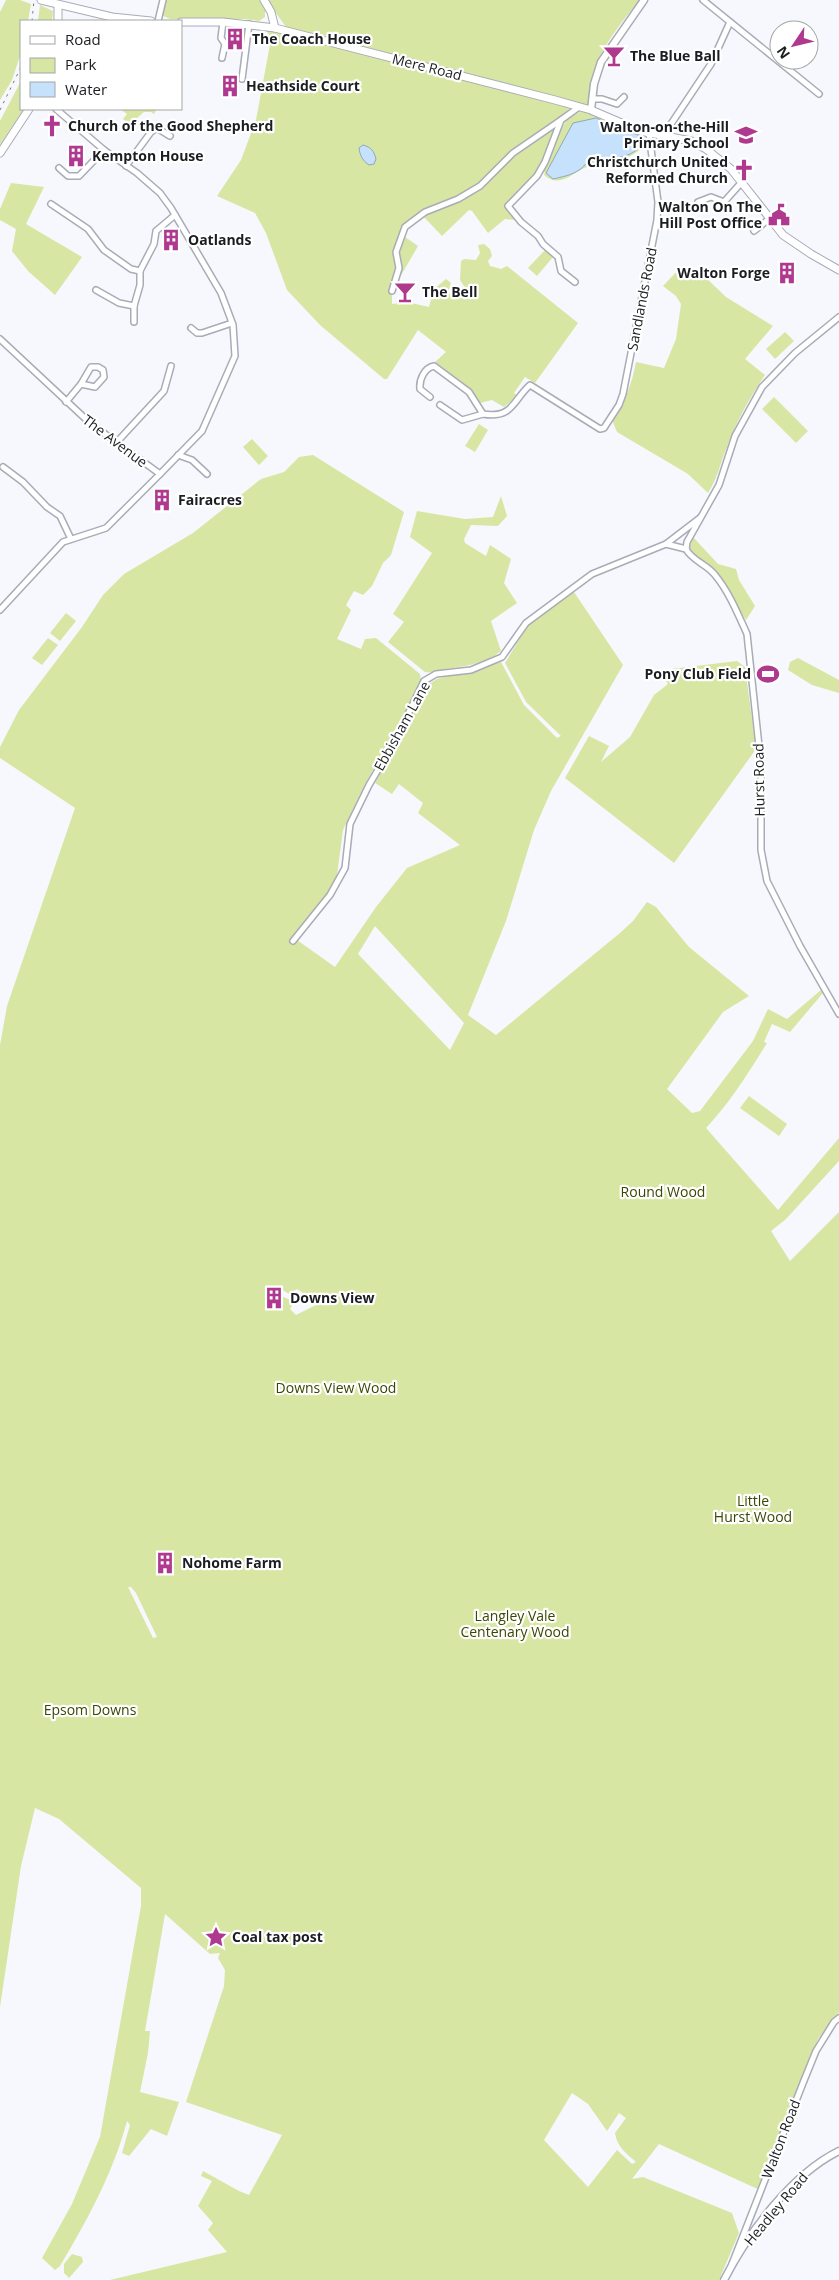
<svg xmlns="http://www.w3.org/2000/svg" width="839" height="2280" viewBox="0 0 839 2280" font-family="'Open Sans',sans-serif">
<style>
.green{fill:#d7e6a3;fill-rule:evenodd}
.water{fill:#c5e1fc;stroke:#92a6ba}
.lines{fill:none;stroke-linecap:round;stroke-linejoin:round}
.minor-casing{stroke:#a8acb7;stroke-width:8}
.tertiary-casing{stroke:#a8acb7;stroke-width:9}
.secondary-casing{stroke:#a8acb7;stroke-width:9}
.minor{stroke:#fff;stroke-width:5}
.tertiary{stroke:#fff;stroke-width:6}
.secondary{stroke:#fff;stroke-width:7}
.rail{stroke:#76787d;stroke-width:1;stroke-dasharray:2.5 5;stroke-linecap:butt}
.labels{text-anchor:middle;stroke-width:4.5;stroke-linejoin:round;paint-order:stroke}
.poi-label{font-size:14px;font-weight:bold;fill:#1b1d21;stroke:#fff;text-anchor:start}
.street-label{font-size:14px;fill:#1b1d21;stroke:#fff}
.park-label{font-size:14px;fill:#3c4600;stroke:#fff}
</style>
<rect width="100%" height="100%" fill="#f6f8fd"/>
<g class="green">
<polygon points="6,0 20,0 31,4 28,21 21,21 21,53 12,80 0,100 0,12"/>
<path d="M163 0H640C625 17 605 43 596 65 593 74 592 101 587 106L286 27 273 9 265 12V17L259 21 244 19H170L161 15Z"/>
<polygon points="40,5 53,11 52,21 38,21"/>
<path d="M266 30 290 35 571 107 561 116 560 132 567 119 582 111 640 135 644 147C619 165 617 161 590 166 574 170 561 190 544 175L545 172C530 176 512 194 506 208L517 220 505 219 488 233 472 211 469 210 442 236 423 216 405 227V237L418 246 392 291V304L407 302 429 307 434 289 446 279 451 283 448 292 451 295 464 292 466 289 460 280 461 261 464 259 476 260 480 253 478 245 484 244 490 249 492 256 488 261 490 266 501 269 507 266 578 323 535 383 525 377 514 393 518 396 504 407 492 400 480 403 464 384 435 362 446 352 418 330 387 379H384L320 325 287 290 266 233 255 213 217 196 241 160 256 120 271 39Z"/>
<polygon points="21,81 21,109 24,109 0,144 0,121"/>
<polygon points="120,109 157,109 154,114 151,112 144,112 130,124 123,119 127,114"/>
<polygon points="11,183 44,187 26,224 82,257 55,295 28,271 12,251 16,229 0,220 0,209"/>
<polygon points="545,250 553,257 537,276 528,268"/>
<path d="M682 266 703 275 726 297 773 326 745 359 765 375C750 397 736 422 727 447 720 463 718 478 708 493L688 474 617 432 612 420C625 402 632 384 636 362L664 368 676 339 681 304 676 296 663 286Z"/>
<polygon points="785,332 794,341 775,359 766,349"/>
<polygon points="774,397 808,431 796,443 762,409"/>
<polygon points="479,424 488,430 475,452 465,446"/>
<polygon points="252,439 268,456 259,465 243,447"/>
<path d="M313 455 404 512 391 555 383 563 372 586 363 595 354 591 346 605 351 610 337 639 361 649 365 639 376 638 420 674 421 682 411 707 408 706 364 786 343 830 337 875 330 895 294 941 297 940 335 967 376 907 407 868 460 845 418 813 423 803 399 784 392 794 375 783 427 685 437 679 501 662 524 705 557 738 561 736 526 702 505 663 528 625 574 592 623 665 551 791 534 830 506 921 468 1015 496 1035 620 933 633 921 647 902 656 907 689 947 749 996 723 1012 667 1089 692 1113 700 1111 753 1041 768 1009 787 1019 821 990 823 993 790 1032 772 1024 764 1042 767 1043C749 1072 730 1103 706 1128L778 1210 839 1138V1161L786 1219 771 1231 790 1261 839 1212V2012L818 2039 762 2191 659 2144 632 2179 643 2177 732 2213 739 2233 719 2280H110L227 2252 208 2230 213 2223 198 2206 212 2181 201 2176 203 2171 239 2191 249 2195 282 2135 186 2102 224 1986 225 1970 218 1958 220 1953 210 1954 165 1914 145 2031H150L148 2053 140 2092 179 2102 167 2136 151 2129 129 2156 122 2153 130 2125 127 2121C113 2173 88 2219 60 2266L55 2270 42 2258 72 2204 100 2137 141 1906V1888L59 1819 35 1808 21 1866 0 2007V1045L7 1006 75 808 0 758V747L19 710 82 627 103 595 124 574 193 533 261 479 284 472 299 457ZM375 926 464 1023 450 1050 358 954ZM278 1287 289 1294 297 1289 303 1293 300 1297C308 1301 317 1304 324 1298L326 1300 296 1315 290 1309 293 1304 291 1300 276 1294ZM128 1587H131L136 1593 157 1637 153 1638ZM572 2093 588 2104 607 2131 619 2113 626 2118 615 2133C617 2147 626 2153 636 2162L632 2164 617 2150 588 2187 544 2140Z"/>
<path d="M501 496 507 516 498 526 471 525 464 539 465 543 486 556 490 545 511 559 504 583 517 603 491 621 501 651C484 664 466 666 445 669 438 671 433 673 425 672L388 642 404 622 393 614 432 553 410 537 417 511 465 519 493 517Z"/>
<polygon points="693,537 718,564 736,569 739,580 755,606 746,620 721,579 689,549"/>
<polygon points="66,613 76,621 60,641 50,633"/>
<polygon points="48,638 58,645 42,665 32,658"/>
<polygon points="798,658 839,680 839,693 812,685 788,670 790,662"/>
<polygon points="737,661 745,667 756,749 674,863 565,778 589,736 609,746 601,762 630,737 654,695 668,684 663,676 671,669"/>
<polygon points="749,1096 787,1124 779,1136 740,1108"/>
<polygon points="72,2254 82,2257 83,2262 69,2278 64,2273 64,2264"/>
</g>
<g class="water">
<path d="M596 118 638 135 642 142C635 161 603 158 588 162 585 164 583 168 579 170 572 175 562 177 553 179L546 173 573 123Z"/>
<path d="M363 145C371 147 374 151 376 159L374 164 369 165C363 161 360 156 359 148Z"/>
</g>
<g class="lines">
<g class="minor-casing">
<g id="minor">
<polyline points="703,0 819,94"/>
<polyline points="158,21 163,0"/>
<polyline points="222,58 225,44 221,38 223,22"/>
<polyline points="242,79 249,24"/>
<polyline points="593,99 602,99 617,104 624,97"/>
<polyline points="663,136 711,64 730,22"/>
<polyline points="126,166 151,132 157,128 170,136"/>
<polyline points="59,168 68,176 79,176 104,150"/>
<polyline points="698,202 711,197 724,202 741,183"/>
<polyline points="51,204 88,229 104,250 131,269 140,271"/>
<polyline points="754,231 769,219"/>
<polyline points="575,282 561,271 558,257 543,244 538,236 521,222 508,206 537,176 545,162 561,120 579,107"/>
<polyline points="96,290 119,303 134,306"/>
<polyline points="392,291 399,268 396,252 405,227 425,212 458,199 480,186 513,153 561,120"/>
<polyline points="134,322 134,306 140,285 140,271 154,244 156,231 175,215"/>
<polyline points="191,328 197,333 202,333 232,323"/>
<polyline points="0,339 90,423 160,474 202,431 235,356 233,325 221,293 171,208 160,193 137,173 104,150 56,109"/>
<path d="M430 397 420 389C419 380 424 368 434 366L469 392 483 414C513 419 513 400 530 385L600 429 604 428 619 405 623 394 657 220 658 202 649 134"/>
<polyline points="66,402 81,384 91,367 98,367 103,370 104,377 95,387 81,384"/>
<polyline points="440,405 462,420 483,414"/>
<polyline points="116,443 164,391 171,366"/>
<polyline points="178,455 192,460 207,474"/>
<polyline points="3,467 23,482 47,507 60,516 71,539"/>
<polyline points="666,544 686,549"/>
<path d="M686 549C692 561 707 564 715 575 729 592 738 614 747 634L761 765V850L767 881 800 946 839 1014"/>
<polyline points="686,549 687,542 719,485 735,436 762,387 795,353 839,317"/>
<polyline points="0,610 63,542 106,528 160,474"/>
<polyline points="293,941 330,895 345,868 350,824 369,785 395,741 424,681 436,674 471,670 502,657 526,623 592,574 666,544 700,518"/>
<polyline points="732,2264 803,2083 816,2051 834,2022 839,2018"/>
</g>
</g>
<g class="tertiary-casing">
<g id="tertiary">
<polyline points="591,110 594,84 601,62 644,0"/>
<path d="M724 2280C748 2233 792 2174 839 2151"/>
</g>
</g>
<g class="secondary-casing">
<g id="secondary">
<polyline points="41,0 112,17 151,21"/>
<polyline points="264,0 271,12 275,28"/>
<polyline points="58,5 58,21"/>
<polyline points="181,22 223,22 275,28 555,100 591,110 640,131 691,141 706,149 731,169 783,235 811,254 839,270"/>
<polyline points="0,153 29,109"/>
</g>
</g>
<use href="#minor" class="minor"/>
<use href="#tertiary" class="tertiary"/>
<use href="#secondary" class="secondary"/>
<g class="rail">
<polyline points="32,21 34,0"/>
<polyline points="0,110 21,67"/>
</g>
</g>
<defs>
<g id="building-bare" transform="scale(1.725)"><path d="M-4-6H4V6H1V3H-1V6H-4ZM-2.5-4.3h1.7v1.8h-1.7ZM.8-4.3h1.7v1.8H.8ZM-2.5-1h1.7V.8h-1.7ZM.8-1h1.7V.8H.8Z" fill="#b03990" stroke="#fff" stroke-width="2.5" paint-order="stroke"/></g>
<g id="bar-bare" transform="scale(1.725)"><path d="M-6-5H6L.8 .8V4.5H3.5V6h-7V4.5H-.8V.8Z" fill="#b03990" stroke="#fff" stroke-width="2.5" paint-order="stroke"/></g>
<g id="church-bare" transform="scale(1.725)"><path d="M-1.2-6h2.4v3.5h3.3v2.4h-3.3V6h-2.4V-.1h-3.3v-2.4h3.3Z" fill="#b03990" stroke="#fff" stroke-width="2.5" paint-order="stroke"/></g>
<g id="school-bare" transform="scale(1.725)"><path d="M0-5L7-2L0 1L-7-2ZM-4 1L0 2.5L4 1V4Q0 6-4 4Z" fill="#b03990" stroke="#fff" stroke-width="2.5" paint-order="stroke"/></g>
<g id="civic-bare" transform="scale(1.725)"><path d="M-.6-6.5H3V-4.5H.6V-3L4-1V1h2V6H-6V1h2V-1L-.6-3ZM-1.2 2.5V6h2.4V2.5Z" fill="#b03990" stroke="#fff" stroke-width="2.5" paint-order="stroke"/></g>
<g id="stadium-bare" transform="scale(1.725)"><path d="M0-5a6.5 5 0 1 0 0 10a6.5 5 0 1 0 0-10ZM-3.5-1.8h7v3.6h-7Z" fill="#b03990" stroke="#fff" stroke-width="2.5" paint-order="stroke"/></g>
<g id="sight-bare" transform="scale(1.725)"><path d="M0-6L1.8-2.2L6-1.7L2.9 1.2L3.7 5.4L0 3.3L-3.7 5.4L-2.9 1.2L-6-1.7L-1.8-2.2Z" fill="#b03990" stroke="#fff" stroke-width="2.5" paint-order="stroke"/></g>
</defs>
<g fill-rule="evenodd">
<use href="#building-bare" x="235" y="39"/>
<use href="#bar-bare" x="614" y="56"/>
<use href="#building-bare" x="230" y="86"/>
<use href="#church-bare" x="52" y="126"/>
<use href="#school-bare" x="746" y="135"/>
<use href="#building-bare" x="76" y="156"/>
<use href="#church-bare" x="744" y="170"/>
<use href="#civic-bare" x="779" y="215"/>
<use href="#building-bare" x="171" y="240"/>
<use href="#building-bare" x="787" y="273"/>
<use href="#bar-bare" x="405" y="292"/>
<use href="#building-bare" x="162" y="500"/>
<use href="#stadium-bare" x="768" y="674"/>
<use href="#building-bare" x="274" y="1298"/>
<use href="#building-bare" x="165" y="1563"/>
<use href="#sight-bare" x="216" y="1937"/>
</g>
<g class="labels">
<g class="poi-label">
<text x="252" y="44">The Coach House</text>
<text x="630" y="61">The Blue Ball</text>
<text x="246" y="91">Heathside Court</text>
<text x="68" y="131">Church of the Good Shepherd</text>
<text x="729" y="132" text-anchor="end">Walton-on-the-Hill<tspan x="729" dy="16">Primary School</tspan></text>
<text x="92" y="161">Kempton House</text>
<text x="728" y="167" text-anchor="end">Christchurch United<tspan x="728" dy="16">Reformed Church</tspan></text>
<text x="762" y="212" text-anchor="end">Walton On The<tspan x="762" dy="16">Hill Post Office</tspan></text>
<text x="188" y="245">Oatlands</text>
<text x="770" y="278" text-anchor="end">Walton Forge</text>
<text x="422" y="297">The Bell</text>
<text x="178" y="505">Fairacres</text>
<text x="751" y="679" text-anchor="end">Pony Club Field</text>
<text x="290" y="1303">Downs View</text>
<text x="182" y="1568">Nohome Farm</text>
<text x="232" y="1942">Coal tax post</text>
</g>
<g class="street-label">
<text transform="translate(427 67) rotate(14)" y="5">Mere Road</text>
<text transform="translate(642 299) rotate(-79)" y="5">Sandlands Road</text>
<text transform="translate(115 441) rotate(37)" y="5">The Avenue</text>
<text transform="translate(402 726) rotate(-61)" y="5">Ebbisham Lane</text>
<text transform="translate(759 780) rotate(-91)" y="5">Hurst Road</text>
<text transform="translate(781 2139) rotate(-69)" y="5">Walton Road</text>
<text transform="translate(776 2209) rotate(-50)" y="5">Headley Road</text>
</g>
<g class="park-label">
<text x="663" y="1197">Round Wood</text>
<text x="336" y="1393">Downs View Wood</text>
<text x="753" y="1506">Little<tspan x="753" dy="16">Hurst Wood</tspan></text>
<text x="515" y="1621">Langley Vale<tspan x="515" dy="16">Centenary Wood</tspan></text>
<text x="90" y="1715">Epsom Downs</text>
</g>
</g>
<rect x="20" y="20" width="162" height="90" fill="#ffffff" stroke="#a4a5a6"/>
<rect x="30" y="36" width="25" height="8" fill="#ffffff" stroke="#a4a5a6"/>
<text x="65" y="45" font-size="15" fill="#1b1d21">Road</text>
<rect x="30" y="58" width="25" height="15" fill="#d7e6a3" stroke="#a4a5a6"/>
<text x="65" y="70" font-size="15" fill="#1b1d21">Park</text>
<rect x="30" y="82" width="25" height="15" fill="#c5e1fc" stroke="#a4a5a6"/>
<text x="65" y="95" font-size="15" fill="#1b1d21">Water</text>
<g transform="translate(794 45) rotate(235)"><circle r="24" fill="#ffffff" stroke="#a4a5a6"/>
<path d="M0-4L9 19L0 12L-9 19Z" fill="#b03990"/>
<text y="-8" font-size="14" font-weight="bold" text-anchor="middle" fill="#1b1d21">N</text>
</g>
</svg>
